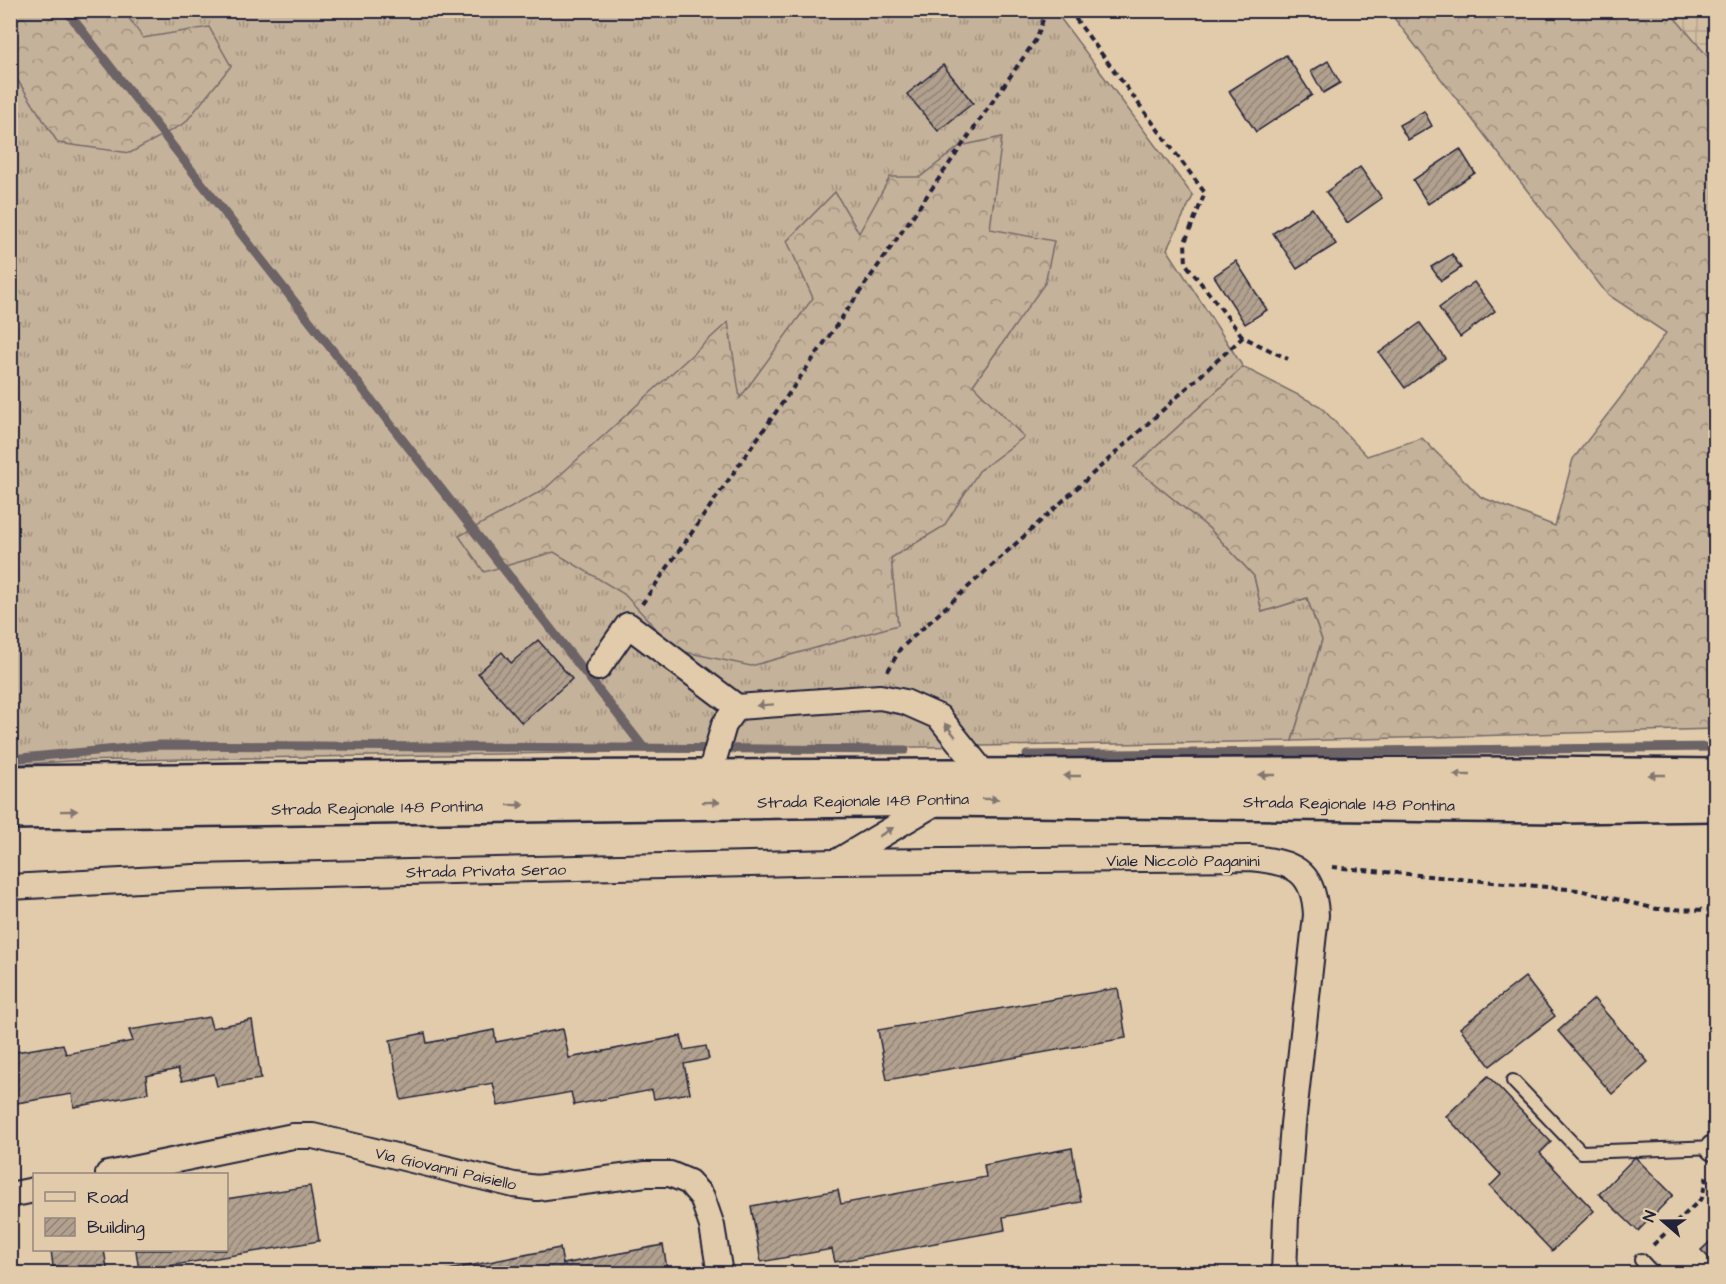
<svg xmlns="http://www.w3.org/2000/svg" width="1726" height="1284" viewBox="0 0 1726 1284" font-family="'Architects Daughter',sans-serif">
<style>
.industrial{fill:url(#industrial-grid)}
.grass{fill:url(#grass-tufts);stroke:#746a6a;stroke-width:1.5}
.forest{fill:url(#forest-crowns);stroke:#746a6a;stroke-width:1.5}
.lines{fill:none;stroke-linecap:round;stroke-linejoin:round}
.stream{stroke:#6c6366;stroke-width:9}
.building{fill:url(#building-hatch);stroke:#22223b;stroke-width:1.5}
.lane-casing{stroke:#22223b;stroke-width:16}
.street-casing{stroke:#22223b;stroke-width:28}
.primary-casing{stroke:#22223b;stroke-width:38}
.path{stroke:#22223b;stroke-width:4;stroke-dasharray:6 4.5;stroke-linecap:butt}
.lane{stroke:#e1cbaa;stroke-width:12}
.street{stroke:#e1cbaa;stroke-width:24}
.primary{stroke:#e1cbaa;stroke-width:33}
.oneway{fill:#827672}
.labels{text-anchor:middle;stroke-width:5;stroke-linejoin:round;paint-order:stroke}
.street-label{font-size:16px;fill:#22223b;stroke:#e1cbaa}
</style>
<defs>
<pattern id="industrial-grid" width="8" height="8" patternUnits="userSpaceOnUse" patternTransform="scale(1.5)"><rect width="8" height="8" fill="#d3bea2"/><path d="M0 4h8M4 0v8" fill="none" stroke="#b5a38c"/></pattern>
<pattern id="grass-tufts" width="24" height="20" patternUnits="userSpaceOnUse" patternTransform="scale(1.5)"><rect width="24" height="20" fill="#c5b29a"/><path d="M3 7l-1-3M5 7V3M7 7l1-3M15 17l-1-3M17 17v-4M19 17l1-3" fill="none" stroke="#a0907f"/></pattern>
<pattern id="forest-crowns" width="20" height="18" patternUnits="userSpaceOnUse" patternTransform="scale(1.5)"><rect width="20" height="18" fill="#c5b29a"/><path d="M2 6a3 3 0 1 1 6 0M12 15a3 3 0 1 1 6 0" fill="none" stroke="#a0907f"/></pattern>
<pattern id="building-hatch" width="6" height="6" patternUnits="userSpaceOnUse" patternTransform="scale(1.5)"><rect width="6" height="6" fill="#b2a18f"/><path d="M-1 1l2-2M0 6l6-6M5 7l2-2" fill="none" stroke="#908376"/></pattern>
</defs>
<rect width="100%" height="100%" fill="#e1cbaa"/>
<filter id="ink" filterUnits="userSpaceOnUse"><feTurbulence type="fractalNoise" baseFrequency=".0167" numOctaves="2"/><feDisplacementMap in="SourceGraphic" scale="12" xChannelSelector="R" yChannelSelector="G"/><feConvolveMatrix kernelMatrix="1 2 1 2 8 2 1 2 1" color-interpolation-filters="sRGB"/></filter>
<g filter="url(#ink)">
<polygon class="industrial" points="1669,11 1715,11 1715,65"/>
<polygon class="grass" points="11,11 1055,11 1193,196 1167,249 1243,367 1135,467 1210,529 1254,576 1262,612 1307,598 1322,640 1292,741 69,761 11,765"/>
<g class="forest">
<polygon points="11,10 124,11 143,38 209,27 231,66 185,123 130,153 58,143 11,70"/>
<polygon points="1392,11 1669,11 1715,65 1715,729 1292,741 1322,640 1307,598 1262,612 1254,576 1210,529 1134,467 1243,367 1320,406 1367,456 1422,438 1481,497 1555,526 1573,459 1621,397 1666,333 1607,294 1391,14"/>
<polygon points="1002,137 990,229 1054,241 1045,283 973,385 1024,437 979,471 944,526 891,558 898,625 751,666 676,650 624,594 554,552 484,572 459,536 545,489 728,322 740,398 813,298 787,241 835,192 859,233 890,177 920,177 960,146"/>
</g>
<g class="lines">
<g class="stream">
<polyline points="66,10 644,748"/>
<polyline points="1027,755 1716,747"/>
<polyline points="10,759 160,745 905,750"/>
</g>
</g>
<g class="building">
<polygon points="1286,55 1312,95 1256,132 1229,91"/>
<polygon points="1328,61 1340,83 1323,93 1311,71"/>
<polygon points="943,65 973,103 938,131 907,94"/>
<polygon points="1424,111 1432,126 1408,140 1399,125"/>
<polygon points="1460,149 1475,173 1428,204 1413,180"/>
<polygon points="1360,167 1382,198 1347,223 1326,192"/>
<polygon points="1312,208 1336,244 1297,269 1273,233"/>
<polygon points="1452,254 1461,268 1441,281 1431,267"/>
<polygon points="1236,261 1267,310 1245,324 1214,276"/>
<polygon points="1474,282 1495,311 1460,337 1439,308"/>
<polygon points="1420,323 1445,358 1405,388 1379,353"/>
<polygon points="538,640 572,679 522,723 478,673 502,652 511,663"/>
<polygon points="1525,977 1555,1016 1490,1066 1460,1028"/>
<polygon points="1118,988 1126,1038 887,1080 878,1030"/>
<polygon points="1594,999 1648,1062 1612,1094 1558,1031"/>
<polygon points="209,1017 212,1028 252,1020 261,1079 217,1086 214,1074 182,1081 178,1069 146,1076 148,1093 74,1107 72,1094 10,1104 10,1053 63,1044 66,1054 133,1041 129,1030"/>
<polygon points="563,1029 569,1058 681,1036 684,1050 706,1046 709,1059 684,1064 690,1093 654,1099 652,1090 574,1105 571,1092 498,1106 493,1083 401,1100 390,1040 425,1033 427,1043 494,1030 496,1042"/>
<polygon points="1488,1076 1551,1142 1540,1153 1594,1211 1552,1251 1490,1186 1501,1175 1446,1116"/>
<polygon points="1072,1148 1081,1202 1003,1217 1005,1230 835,1262 832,1249 761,1262 751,1206 838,1190 841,1204 986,1177 984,1165"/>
<polygon points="1635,1157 1673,1195 1638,1231 1599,1194"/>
<polygon points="310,1186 319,1241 139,1271 136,1250 226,1250 226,1199"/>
<polygon points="1716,1236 1716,1265 1701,1250"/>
<polygon points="663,1245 668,1274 428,1274 560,1248 563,1264"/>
<polygon points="51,1250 104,1250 108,1274 54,1274"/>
</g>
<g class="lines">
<g class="lane-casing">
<g id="lane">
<polyline points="1513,1081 1581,1152 1716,1147"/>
<polyline points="1641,1260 1654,1274"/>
</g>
</g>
<g class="street-casing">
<g id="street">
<polyline points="598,668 628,625 737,707"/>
<polyline points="709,777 724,725 737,707 880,697 905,702 939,717 986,776"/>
<polyline points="838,861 942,799"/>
<path d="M10 887 195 877 836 862 1250 858C1292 862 1314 869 1316 915L1293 1124 1286 1217 1284 1274"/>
<polyline points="1713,1148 1716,1148"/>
<polyline points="108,1174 293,1136 313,1136 334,1141 514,1185 537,1188 646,1174 670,1174 689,1182 702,1197 712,1226 720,1274"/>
<polyline points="10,1195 34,1190"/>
</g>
</g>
<g class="primary-casing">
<g id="primary">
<polyline points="10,783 440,778 1534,774 1716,776"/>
<polyline points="10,812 943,799 1560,806 1716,804"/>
</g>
</g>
<g class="path">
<polyline points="1069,10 1205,193 1185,242 1186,264 1243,337"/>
<polyline points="642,604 1037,38 1046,10"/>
<polyline points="888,671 900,649 1243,337 1288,359"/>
<polyline points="1332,867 1579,890 1657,909 1716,910"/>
<polyline points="1653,1245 1702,1198 1707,1175"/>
</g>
<use href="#lane" class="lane"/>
<use href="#street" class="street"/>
<use href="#primary" class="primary"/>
</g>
<defs><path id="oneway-solid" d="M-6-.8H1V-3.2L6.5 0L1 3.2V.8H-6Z" transform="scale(1.5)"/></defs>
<g class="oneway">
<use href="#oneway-solid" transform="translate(765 705) rotate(176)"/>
<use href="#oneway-solid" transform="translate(950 730) rotate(-129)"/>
<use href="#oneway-solid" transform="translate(1267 775) rotate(180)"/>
<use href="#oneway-solid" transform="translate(1462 775) rotate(180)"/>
<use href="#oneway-solid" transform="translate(1657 775) rotate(-180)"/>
<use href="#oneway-solid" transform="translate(1072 776) rotate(180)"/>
<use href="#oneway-solid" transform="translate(990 799) rotate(1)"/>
<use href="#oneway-solid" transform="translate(711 802) rotate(-1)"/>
<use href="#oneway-solid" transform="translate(516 805) rotate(-1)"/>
<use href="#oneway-solid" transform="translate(69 811) rotate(-1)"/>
<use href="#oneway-solid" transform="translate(886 832) rotate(-31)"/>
</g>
</g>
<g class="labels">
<g class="street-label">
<text transform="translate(863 800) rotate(-1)" y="6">Strada Regionale 148 Pontina</text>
<text transform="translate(1349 803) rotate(1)" y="6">Strada Regionale 148 Pontina</text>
<text transform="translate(377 807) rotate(-1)" y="6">Strada Regionale 148 Pontina</text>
<text x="1183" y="866">Viale Niccolò Paganini</text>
<text transform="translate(486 870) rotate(-1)" y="6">Strada Privata Serao</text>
<text transform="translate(446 1168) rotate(13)" y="6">Via Giovanni Paisiello</text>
</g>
</g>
<rect width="1726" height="1284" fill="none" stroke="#e1cbaa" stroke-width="36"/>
<rect x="18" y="18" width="1690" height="1248" fill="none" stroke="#22223b" stroke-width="2" filter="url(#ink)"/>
<rect x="33" y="1173" width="195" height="78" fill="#e1cbaa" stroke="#95877e" stroke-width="1.5"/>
<rect x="45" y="1192" width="30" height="9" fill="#e1cbaa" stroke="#95877e" stroke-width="1.5"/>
<text x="87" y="1203" font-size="18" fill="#22223b">Road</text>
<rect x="45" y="1218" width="30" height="18" fill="url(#building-hatch)" stroke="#95877e" stroke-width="1.5"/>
<text x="87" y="1233" font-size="18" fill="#22223b">Building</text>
<g transform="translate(1663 1221) rotate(290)" stroke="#e1cbaa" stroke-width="4.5" paint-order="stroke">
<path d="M0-4.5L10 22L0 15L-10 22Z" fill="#22223b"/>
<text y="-9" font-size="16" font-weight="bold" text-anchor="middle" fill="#22223b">N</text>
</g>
</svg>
